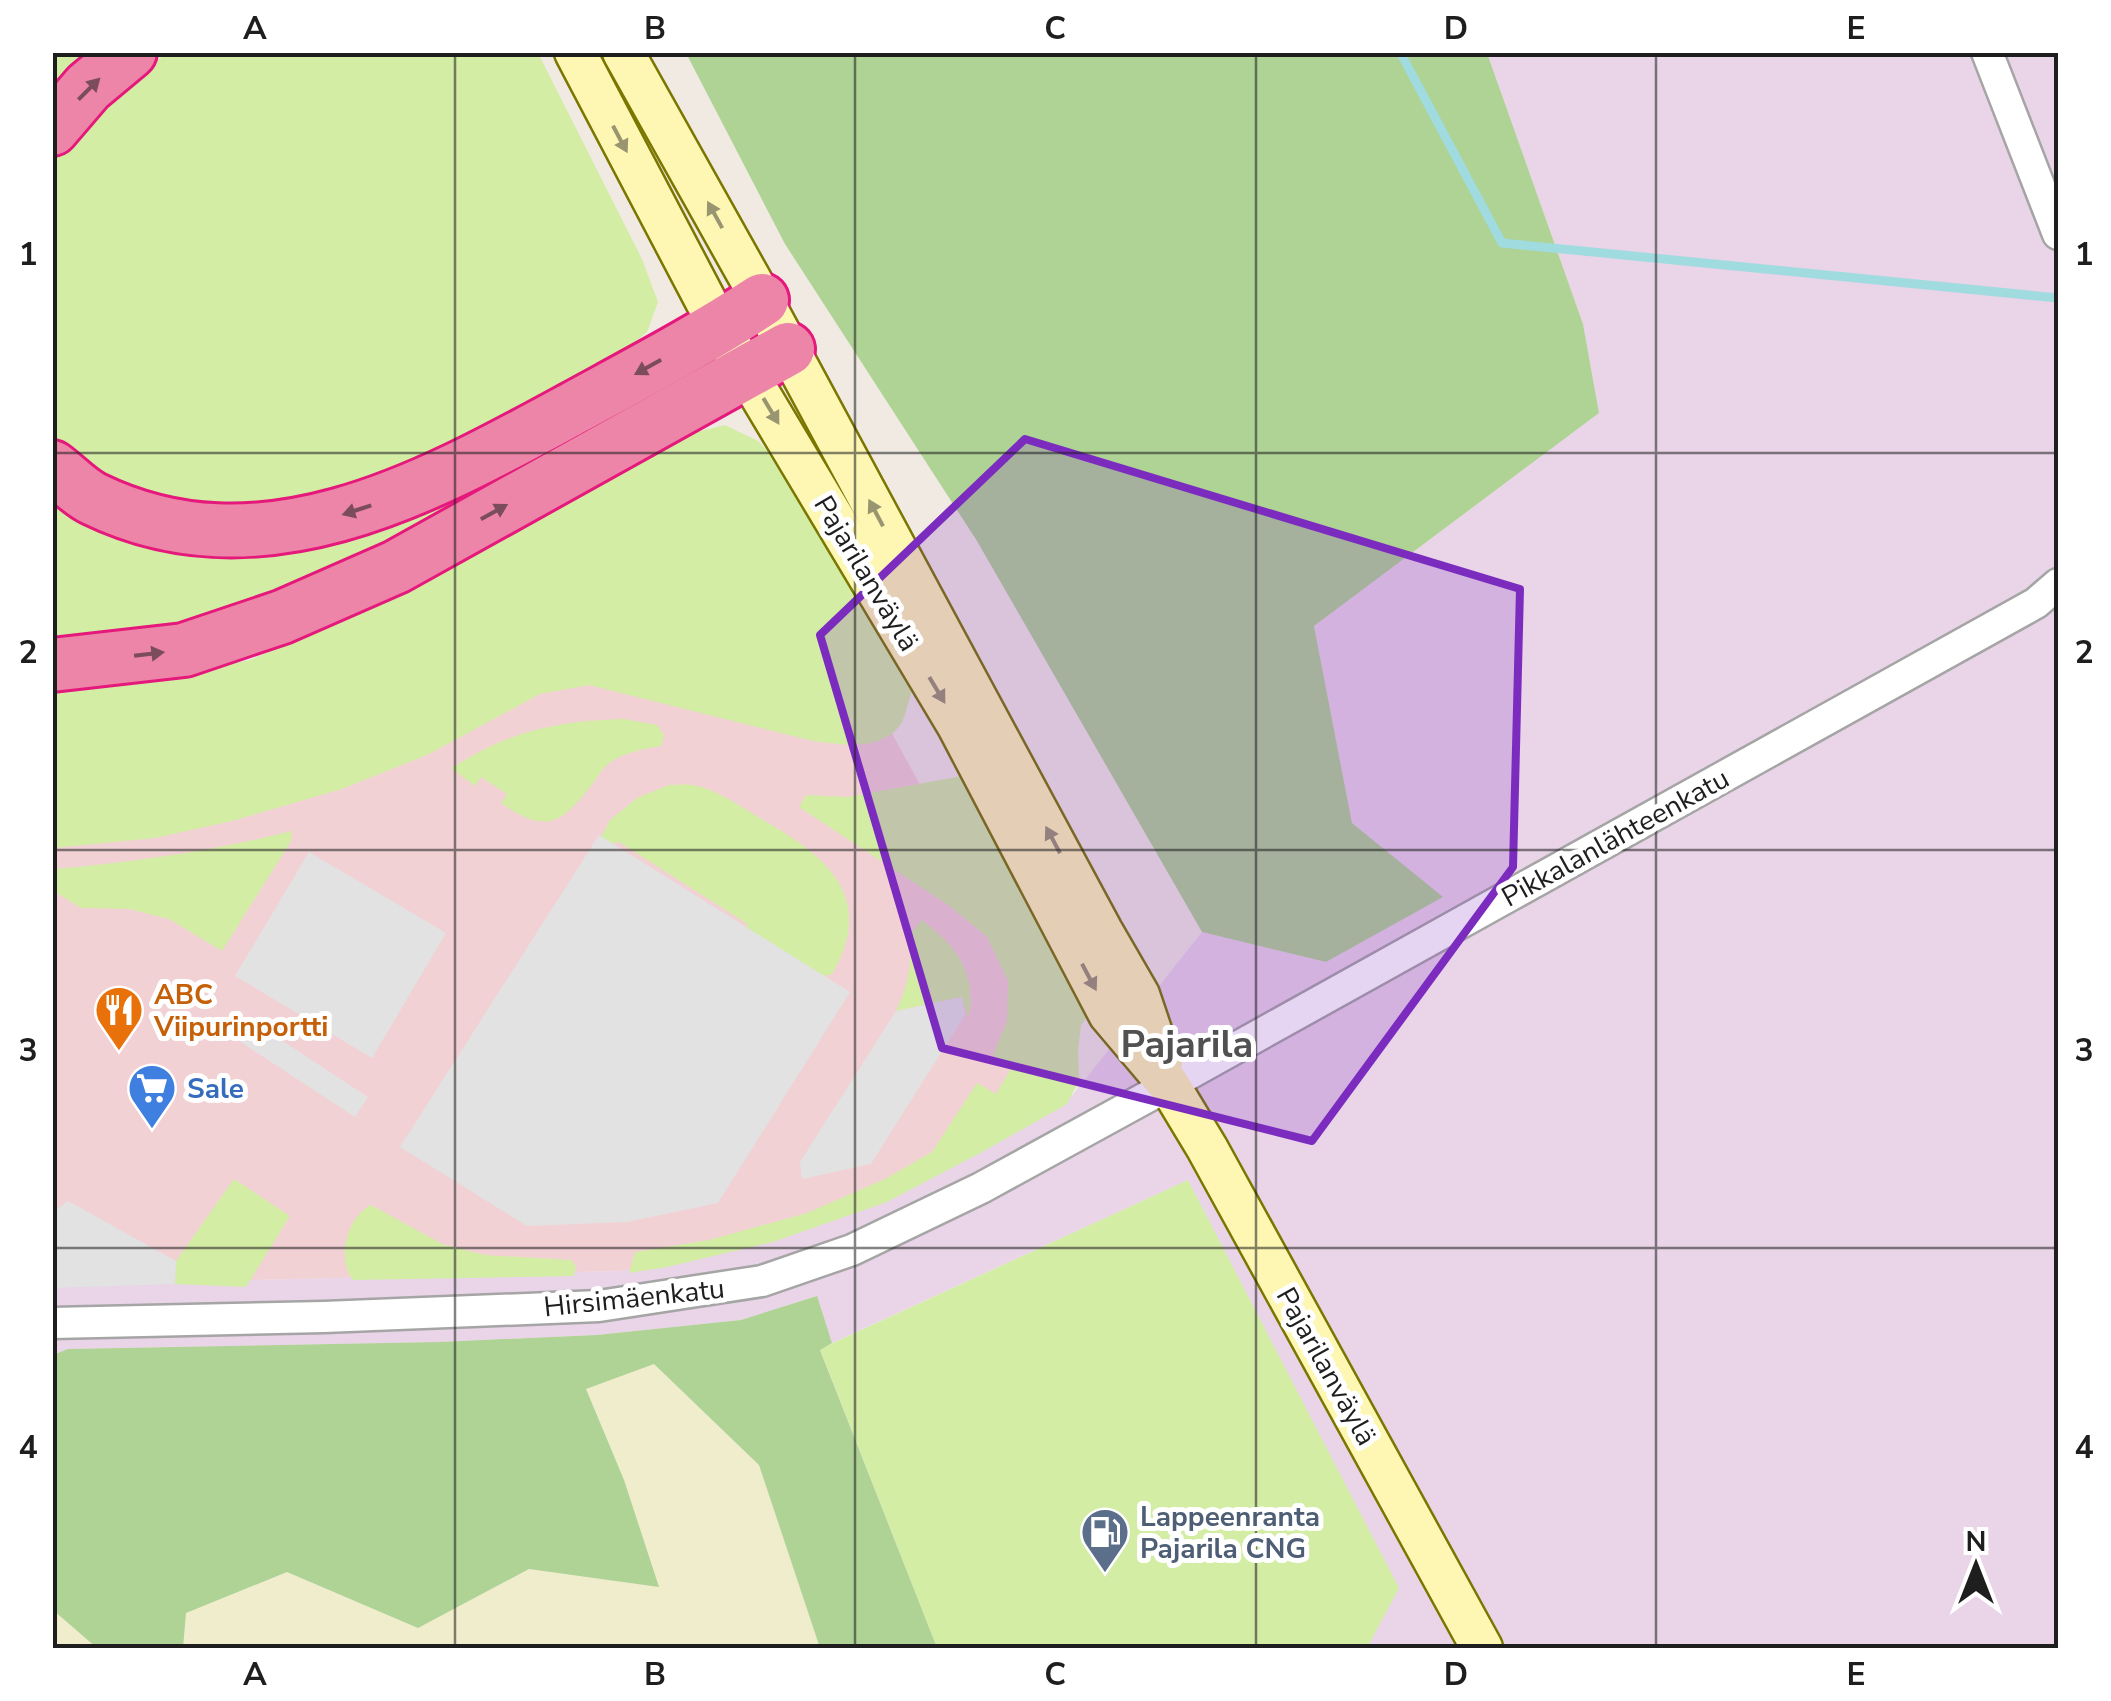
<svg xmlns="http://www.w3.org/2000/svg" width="2111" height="1701" viewBox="0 0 2111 1701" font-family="'Nunito Sans',sans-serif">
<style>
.commercial{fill:#f2d1d4}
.industrial{fill:#e9d4e8}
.farmland{fill:#f0edcd}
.grass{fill:#d3eda5}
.forest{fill:#afd295}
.parking{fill:#e2e2e2}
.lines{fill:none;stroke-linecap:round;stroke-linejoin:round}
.stream{stroke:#a0dbe0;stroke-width:9}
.street-casing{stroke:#a5a5a5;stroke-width:35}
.secondary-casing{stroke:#7a7600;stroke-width:45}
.highway-casing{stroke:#e5187b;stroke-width:58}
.street{stroke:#fff;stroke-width:30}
.secondary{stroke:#fef7b3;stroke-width:40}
.highway{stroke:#ec85a7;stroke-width:52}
.oneway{fill:#7b4c5c}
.oneway2{fill:#999570}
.marked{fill:#7b2cbf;fill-opacity:0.2;stroke:#7b2cbf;stroke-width:8;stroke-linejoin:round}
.grid{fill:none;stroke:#1e1e1e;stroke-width:2.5;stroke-opacity:0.55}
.labels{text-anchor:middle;stroke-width:10;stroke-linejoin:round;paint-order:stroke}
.street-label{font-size:28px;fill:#1e1e1e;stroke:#fff}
.food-label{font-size:28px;font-weight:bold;fill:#c56008;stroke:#fff;text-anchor:start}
.shop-label{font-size:28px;font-weight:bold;fill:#366cbe;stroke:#fff;text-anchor:start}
.service-label{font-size:28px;font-weight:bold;fill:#4e5e75;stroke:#fff;text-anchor:start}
.district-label{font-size:38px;font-weight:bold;fill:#515151;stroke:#fff}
.neatline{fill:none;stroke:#1e1e1e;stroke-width:4}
.grid-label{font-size:32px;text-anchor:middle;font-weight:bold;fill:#1e1e1e}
</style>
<rect width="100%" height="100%" fill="#f0eae3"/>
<polygon class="commercial" points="744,532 865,684 992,917 1072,1096 896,1194 758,1242 620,1271 53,1285 52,803"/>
<polygon class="industrial" points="1487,53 2058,53 2058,1648 1367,1648 1398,1588 1188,1180 832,1343 816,1296 741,1320 597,1335 439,1342 68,1349 53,1355 53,1285 620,1271 758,1242 897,1194 1072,1096 1202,932 1326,962 1442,897 1352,823 1314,626 1599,413 1583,324"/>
<g class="farmland">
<polygon points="654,1364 759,1465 820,1648 183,1648 185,1613 287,1572 418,1628 529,1569 658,1587 624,1480 586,1389"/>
<polygon points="53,1610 97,1648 53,1648"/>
</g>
<g class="grass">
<polygon points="53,53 101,53 53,96"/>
<polygon points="167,53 538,53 642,259 658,302 647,332 592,378 397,478 232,514 163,506 83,470 53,439 53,153 133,78"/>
<polygon points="696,367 406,542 246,612 53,649 52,494 195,553"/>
<path d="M725 425 758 441 788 472 913 688C909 698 907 710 903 720 887 752 843 745 813 741L589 685 540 694 427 755 342 789 232 821 155 838 53 848V692L130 684 250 660 373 607 625 467 693 433Z"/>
<path d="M624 719 657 725 664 735 661 746C643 749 622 753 608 764 602 769 597 778 593 783 562 824 546 835 501 803L507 794 481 777 475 786 451 768C467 759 483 749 500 742 540 725 581 720 624 719Z"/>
<polygon points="962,776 1092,1010 1081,1025 1078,1050 1079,1080 1067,1104 984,1151 887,1202 773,1242 667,1267 629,1273 635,1252 709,1240 807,1213 885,1179 932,1152 977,1083 996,1094 1012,1067 993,1055 1007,1021 1008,981 987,937 951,907 799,807 806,795 847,797"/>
<path d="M669 785C676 785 685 784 692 785 717 789 741 807 763 820 826 856 877 897 832 974L771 989 761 983 746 923 619 842 601 847 581 874 610 820 637 798Z"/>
<path d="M292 831 291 841 222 951 169 919 129 909 81 908 55 892 53 894V869C135 862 212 851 292 831Z"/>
<path d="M922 920C956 946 977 972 969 1018L961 997 896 1011C909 983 912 964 910 934Z"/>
<polygon points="234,1179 290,1216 246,1287 175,1284 176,1261"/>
<polygon points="1188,1180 1399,1588 1367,1648 937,1648 820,1349"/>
<path d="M371 1205 442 1244 485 1255 571 1260 576 1266 574 1276 353 1280C336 1259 347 1217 371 1205Z"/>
</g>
<g class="forest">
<polygon points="686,53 1487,53 1583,324 1599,413 1314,626 1352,823 1443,897 1326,962 1202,932 977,541 785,244"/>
<polygon points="817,1296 832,1343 820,1350 937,1648 820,1648 759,1465 654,1364 586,1389 624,1480 659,1587 529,1569 418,1628 287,1572 186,1613 183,1648 97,1648 53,1610 53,1355 68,1349 439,1342 597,1335 741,1320"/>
</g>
<g class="parking">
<polygon points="599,835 850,992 718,1203 627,1222 527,1226 400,1147"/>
<polygon points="309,852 446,933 372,1058 235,976"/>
<polygon points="962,997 965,1015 871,1164 802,1179 800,1162 896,1011"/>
<polygon points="246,1017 368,1097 355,1117 233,1037"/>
<polygon points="68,1201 176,1261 175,1284 53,1288 53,1212"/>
</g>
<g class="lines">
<polyline class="stream" points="1400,52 1502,243 2058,298"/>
<g class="street-casing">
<g id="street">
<polyline points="1987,52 2058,234"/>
<polyline points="52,1323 324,1317 599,1306 762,1281 852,1250 981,1188 1169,1085 2036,603 2058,584"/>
</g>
</g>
<g class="secondary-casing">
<g id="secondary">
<polyline points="575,52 720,328 958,726 1109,1014 1169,1085 1207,1148 1482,1648"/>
<polyline points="623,52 762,300 1102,931 1139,995 1162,1063"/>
</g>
</g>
<g class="highway-casing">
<g id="highway">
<polyline points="52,129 88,87 130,52"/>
<path d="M52 467C66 477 79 492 94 499 261 580 425 489 572 409 636 374 701 340 762 300"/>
<polyline points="52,665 184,650 282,617 396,567 788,349"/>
</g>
</g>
<use href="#street" class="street"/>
<use href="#secondary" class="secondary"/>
<use href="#highway" class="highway"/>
</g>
<defs><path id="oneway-solid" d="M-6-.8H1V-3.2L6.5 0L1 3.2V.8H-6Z" transform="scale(2.5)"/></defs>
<g class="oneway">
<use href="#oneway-solid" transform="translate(89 89) rotate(-45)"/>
<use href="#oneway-solid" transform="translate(648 367) rotate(151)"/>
<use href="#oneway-solid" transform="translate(357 510) rotate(162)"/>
<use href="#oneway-solid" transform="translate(494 512) rotate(-29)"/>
<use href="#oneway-solid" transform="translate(149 654) rotate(-7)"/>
</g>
<g class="oneway2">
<use href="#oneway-solid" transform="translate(620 139) rotate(62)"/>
<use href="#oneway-solid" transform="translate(715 215) rotate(-119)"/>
<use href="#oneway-solid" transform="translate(771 411) rotate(59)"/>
<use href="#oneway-solid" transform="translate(876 513) rotate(-118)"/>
<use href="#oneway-solid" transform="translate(937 690) rotate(59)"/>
<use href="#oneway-solid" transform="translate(1053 840) rotate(-118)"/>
<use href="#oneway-solid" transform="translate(1089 977) rotate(62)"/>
</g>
<path class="marked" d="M1025 439 1520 589 1513 867 1312 1141 942 1048 820 635Z"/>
<path class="grid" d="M455 52V1648M855 52V1648M1256 52V1648M1656 52V1648M52 453H2058M52 850H2058M52 1248H2058"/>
<defs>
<g id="restaurant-pin" transform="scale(2.5)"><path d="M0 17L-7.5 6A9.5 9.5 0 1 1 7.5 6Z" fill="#e8710a" stroke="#fff"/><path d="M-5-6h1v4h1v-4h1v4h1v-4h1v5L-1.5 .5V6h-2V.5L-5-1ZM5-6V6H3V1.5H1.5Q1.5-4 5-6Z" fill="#fff"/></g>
<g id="supermarket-pin" transform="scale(2.5)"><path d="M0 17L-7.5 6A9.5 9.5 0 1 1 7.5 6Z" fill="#3f7fe0" stroke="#fff"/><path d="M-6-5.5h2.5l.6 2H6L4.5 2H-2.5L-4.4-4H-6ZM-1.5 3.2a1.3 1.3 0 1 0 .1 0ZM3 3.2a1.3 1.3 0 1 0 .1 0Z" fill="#fff"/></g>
<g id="fuel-pin" transform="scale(2.5)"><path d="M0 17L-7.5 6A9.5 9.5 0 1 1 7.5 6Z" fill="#5c6f8a" stroke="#fff"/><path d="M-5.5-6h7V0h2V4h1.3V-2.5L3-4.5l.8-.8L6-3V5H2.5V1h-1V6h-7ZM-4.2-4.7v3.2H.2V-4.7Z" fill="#fff"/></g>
</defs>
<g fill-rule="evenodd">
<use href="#restaurant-pin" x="119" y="1010"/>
<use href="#supermarket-pin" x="152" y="1088"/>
<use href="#fuel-pin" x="1105" y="1532"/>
</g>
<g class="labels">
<g class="street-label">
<text transform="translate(867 573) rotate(59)" y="10">Pajarilanväylä</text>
<text transform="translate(1615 837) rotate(-29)" y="10">Pikkalanlähteenkatu</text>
<text transform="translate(634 1297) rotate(-6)" y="10">Hirsimäenkatu</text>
<text transform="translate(1327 1366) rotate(61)" y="10">Pajarilanväylä</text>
</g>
<g class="food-label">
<text x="154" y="1004">ABC<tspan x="154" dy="32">Viipurinportti</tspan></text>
</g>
<g class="shop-label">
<text x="187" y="1098">Sale</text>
</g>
<g class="service-label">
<text x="1140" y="1526">Lappeenranta<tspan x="1140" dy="32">Pajarila CNG</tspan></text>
</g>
<g class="district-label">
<text x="1187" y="1057">Pajarila</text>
</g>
</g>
<rect width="2111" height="1701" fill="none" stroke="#ffffff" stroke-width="110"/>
<g transform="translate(1976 1566)" stroke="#ffffff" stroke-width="8" paint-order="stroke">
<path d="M0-8L18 38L0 25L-18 38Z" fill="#1e1e1e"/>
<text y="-15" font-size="28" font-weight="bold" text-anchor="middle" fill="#1e1e1e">N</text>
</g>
<rect x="55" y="55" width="2001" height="1591" class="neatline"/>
<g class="grid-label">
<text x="255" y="39">A</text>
<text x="655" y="39">B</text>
<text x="1055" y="39">C</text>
<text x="1456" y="39">D</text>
<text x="1856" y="39">E</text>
<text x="28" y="265">1</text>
<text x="2084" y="265">1</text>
<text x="28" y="663">2</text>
<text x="2084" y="663">2</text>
<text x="28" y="1061">3</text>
<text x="2084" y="1061">3</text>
<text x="28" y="1458">4</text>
<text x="2084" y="1458">4</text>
<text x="255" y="1685">A</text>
<text x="655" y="1685">B</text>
<text x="1055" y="1685">C</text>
<text x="1456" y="1685">D</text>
<text x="1856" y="1685">E</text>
</g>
</svg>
